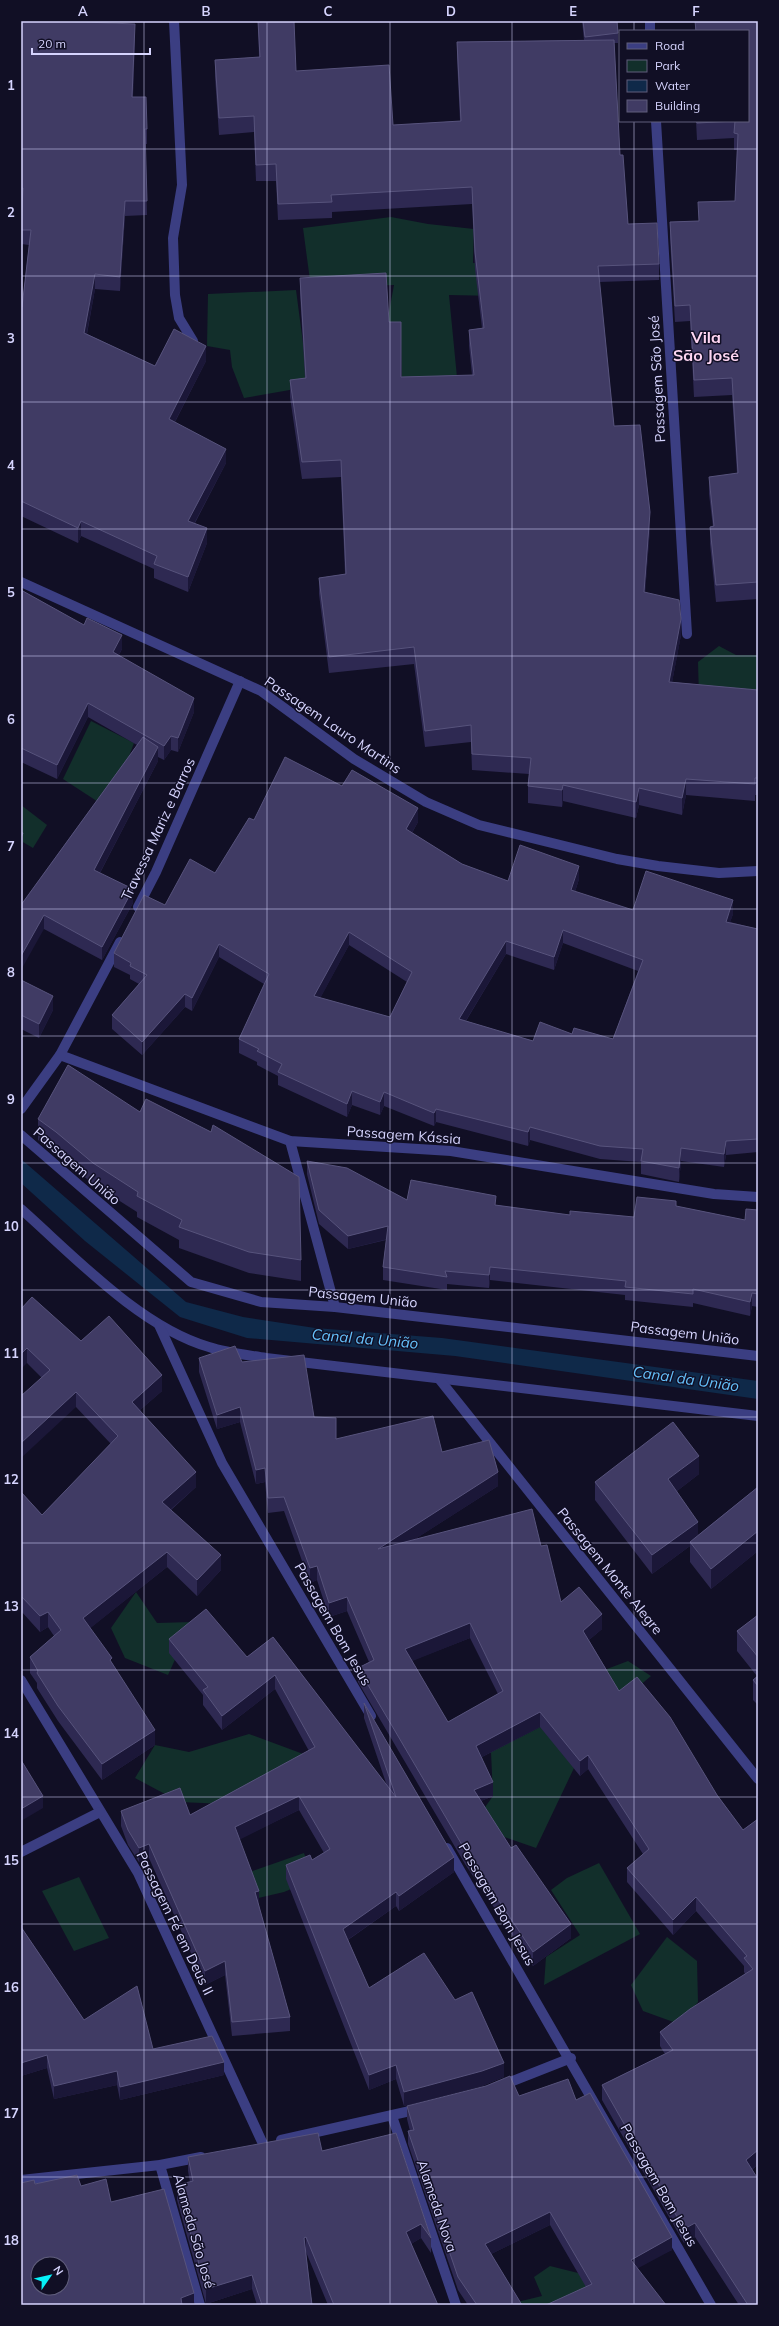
<svg xmlns="http://www.w3.org/2000/svg" width="779" height="2326" viewBox="0 0 779 2326" font-family="Mulish,sans-serif">
<style>
.green{fill:#122f2b}
.water{fill:#0f2949}
.lines{fill:none;stroke-linecap:round;stroke-linejoin:round}
.minor{stroke:#3b3e82;stroke-width:10}
.wall{fill:#2e2952;fill-rule:evenodd}
.shaded-wall{fill:#1b1738}
.building{fill:#403b64;stroke:#57537c;fill-rule:evenodd}
.grid{fill:none;stroke:#d6d4fe;stroke-width:1;stroke-opacity:0.55}
.labels{text-anchor:middle;stroke-width:3;stroke-linejoin:round;paint-order:stroke}
.street-label{font-size:14px;fill:#d6d4fe;stroke:#110f25}
.water-label{font-size:15px;font-style:italic;fill:#65c1fb;stroke:#110f25}
.quarter-label{font-size:16px;font-weight:bold;fill:#fed6f2;stroke:#110f25}
.neatline{fill:none;stroke:#d6d4fe;stroke-width:1.5}
.grid-label{font-size:13px;text-anchor:middle;font-weight:bold;fill:#d6d4fe}
</style>
<rect width="100%" height="100%" fill="#110f25"/>
<g class="green">
<polygon points="391,217 428,224 474,229 473,263 505,264 498,296 449,295 459,398 402,389 401,339 386,328 394,285 311,288 303,228"/>
<polygon points="296,290 303,343 339,340 341,381 244,398 232,367 230,350 207,346 208,294"/>
<polygon points="719,646 736,655 758,655 758,708 699,697 698,662"/>
<polygon points="91,721 134,743 109,809 63,779"/>
<polygon points="21,805 47,825 33,848 21,841"/>
<polygon points="136,1592 157,1623 192,1622 168,1675 125,1658 111,1628"/>
<polygon points="628,1661 651,1676 561,1752 574,1768 536,1848 493,1833 465,1835 493,1796 491,1752 550,1722 599,1672"/>
<polygon points="249,1734 314,1758 225,1804 180,1802 135,1778 155,1745 189,1752"/>
<polygon points="304,1853 313,1880 284,1892 254,1899 247,1873"/>
<polygon points="599,1863 640,1934 544,1985 546,1957 580,1935 551,1890 567,1878"/>
<polygon points="79,1877 109,1938 74,1951 42,1891"/>
<polygon points="667,1937 697,1961 698,2002 679,2024 643,2011 631,1985"/>
<polygon points="550,2266 578,2273 602,2292 572,2305 505,2305 542,2296 534,2277"/>
</g>
<polygon class="water" points="21,1159 186,1302 243,1317 315,1328 442,1338 758,1381 758,1399 455,1356 247,1338 180,1317 85,1241 21,1183"/>
<g class="lines">
<g class="minor">
<polyline points="174,21 182,185 173,238 175,295 179,318 193,341"/>
<polyline points="650,21 650,31"/>
<polyline points="656,121 687,634"/>
<polyline points="21,582 261,691 354,759 426,802 479,825 617,859 658,866 719,873 758,871"/>
<polyline points="138,907 156,872 240,681"/>
<polyline points="60,1055 290,1141 451,1151 714,1194 758,1197"/>
<polyline points="21,1109 60,1055 120,942"/>
<polyline points="21,1135 191,1282 261,1302 335,1307 758,1356"/>
<polyline points="290,1141 335,1307"/>
<path d="M21 1209C74 1256 140 1327 209 1347 227 1353 248 1355 266 1358L758 1416"/>
<polyline points="159,1325 222,1463 371,1716"/>
<polyline points="440,1380 758,1779"/>
<polyline points="21,1680 138,1873 263,2144"/>
<polyline points="447,1848 711,2305"/>
<polyline points="21,1852 100,1812"/>
<polyline points="500,2086 571,2058"/>
<polyline points="392,2116 456,2305"/>
<polyline points="281,2140 419,2109"/>
<polyline points="160,2165 200,2305"/>
<polyline points="21,2180 160,2165 201,2157"/>
</g>
</g>
<g class="wall">
<polygon points="21,21 135,39 133,97 147,129 147,144 145,144 147,215 125,216 120,291 95,289 87,334 155,366 206,361 175,422 226,463 195,523 207,543 188,592 154,578 154,569 81,536 78,543 21,516 21,307 22,307 29,245 21,244 22,203 21,202"/>
<polygon points="258,21 296,71 393,125 460,121 457,59 457,42 584,40 582,21 617,21 618,33 618,43 614,43 620,155 628,224 659,264 659,280 599,282 614,426 650,528 645,593 681,635 672,682 758,690 758,795 755,795 755,801 686,795 682,815 639,805 636,818 563,801 562,807 528,803 528,786 529,774 472,770 471,742 425,747 414,664 329,673 319,594 319,578 345,574 341,477 302,479 290,397 290,380 305,378 300,294 300,278 389,322 401,377 472,375 469,346 469,330 482,328 475,269 472,204 332,212 332,218 278,220 276,181 256,181 254,132 219,135 215,77 215,60 259,57"/>
<polygon points="695,21 758,21 758,599 716,602 710,544 710,527 713,527 709,494 709,477 737,474 732,395 694,397 690,321 675,322 670,239 670,222 698,221 735,201 737,150 734,150 734,138 697,140 696,121 748,121 748,31 695,31"/>
<polygon points="21,590 122,649 119,655 194,712 178,752 171,750 164,760 158,757 158,761 100,873 133,903 102,960 44,929 21,905 137,745 88,717 57,779 21,762"/>
<path d="M342 786 418 822 412 833 462 864 508 881 579 879 575 892 633 910 733 914 730 922 758 929V1152L726 1155 724 1167 681 1161 679 1182 641 1174V1162L600 1159 530 1140 528 1146 436 1122 434 1126 384 1106 380 1115 352 1105 347 1117 278 1085V1076L257 1065V1062L239 1053V1039L264 984 219 957 192 1011 185 1007 142 1055 112 1029V1015L139 984 130 979V975L114 967V953L165 905 215 873 254 820ZM563 943 638 971 613 1039 572 1034 533 1041 466 1021 506 954 554 970ZM349 945 407 982 390 1017 320 998Z"/>
<polygon points="21,980 53,1010 39,1038 21,1029"/>
<polygon points="38,1119 301,1260 301,1281 249,1273 179,1248 179,1240 137,1217 137,1212 93,1184 56,1153 38,1140"/>
<polygon points="307,1161 407,1200 496,1205 570,1215 634,1217 676,1206 745,1220 758,1210 758,1307 752,1306 750,1316 693,1303 693,1307 625,1300 625,1295 490,1280 489,1288 447,1284 447,1290 383,1280 383,1267 386,1240 348,1249 319,1224 307,1174"/>
<polygon points="21,1309 81,1341 162,1391 140,1410 196,1487 171,1510 221,1570 197,1596 167,1567 90,1628 112,1663 155,1745 102,1780 58,1721 37,1688 37,1683 30,1673 30,1657 54,1636 48,1627 40,1632 21,1611 21,1492 42,1515 111,1444 76,1407 41,1377 27,1363"/>
<path d="M199 1358 242 1362 314 1417 336 1439 442 1452 498 1486 415 1539 541 1546 561 1602 602 1629 589 1640 619 1691 717 1795 743 1830 758 1819V2164L752 2170 758 2305H739L695 2237 684 2243 602 2100V2085L665 2054 660 2046V2032L745 1974 744 1972V1966L696 1911 673 1935 627 1882V1868L643 1854 588 1769 580 1776 540 1727 482 1757 493 1796 481 1801 511 1848 571 1938 533 1966 465 1864 358 1682V1668L369 1662 347 1611 329 1617 317 1580 310 1583 284 1511 268 1513 265 1482 256 1484 240 1422 217 1429 199 1372ZM470 1638 498 1694 448 1722 411 1661Z"/>
<polygon points="699,1474 677,1491 698,1535 758,1487 758,1551 711,1589 690,1562 690,1546 652,1574 595,1500 595,1482"/>
<polygon points="758,1615 758,1711 757,1709 757,1704 753,1700 753,1680 757,1676 737,1651 737,1631"/>
<polygon points="273,1637 387,1786 364,1718 364,1703 454,1872 399,1911 396,1906 348,1940 369,1988 504,2077 482,2086 404,2106 396,2079 369,2090 286,1879 286,1865 312,1860 324,1853 299,1810 239,1839 259,1905 259,1906 290,2017 290,2031 232,2036 225,1975 205,1985 149,1858 139,1862 128,1845 121,1826 121,1811 190,1815 309,1751 275,1689 222,1730 203,1705 203,1695 169,1653 169,1639 247,1657"/>
<polygon points="21,1927 84,2020 153,2049 224,2075 120,2100 117,2085 54,2099 47,2068 21,2076"/>
<polygon points="519,2096 576,2100 672,2250 586,2287 550,2225 491,2254 522,2305 468,2305 458,2290 408,2144 408,2131 410,2131 407,2119 407,2106"/>
<polygon points="396,2133 431,2238 431,2253 421,2238 411,2244 438,2305 328,2305 306,2252 312,2305 257,2305 252,2289 206,2304 177,2200 177,2185 190,2182 188,2171 188,2157 322,2151"/>
</g>
<g class="shaded-wall">
<polygon points="135,24 135,39 132,112 132,97"/>
<polygon points="125,201 125,216 120,291 120,277"/>
<polygon points="95,274 95,289 84,348 84,333"/>
<polygon points="206,346 206,361 169,433 169,419"/>
<polygon points="226,449 226,463 188,535 188,521"/>
<polygon points="650,512 650,528 644,609 644,592"/>
<polygon points="81,521 81,536 78,543 78,528"/>
<polygon points="207,528 207,543 188,592 188,577"/>
<polygon points="681,619 681,635 669,699 669,682"/>
<polygon points="122,635 122,649 113,665 113,652"/>
<polygon points="194,698 194,712 178,752 178,738"/>
<polygon points="88,703 88,717 57,779 57,765"/>
<polygon points="171,736 171,750 164,760 164,746"/>
<polygon points="158,747 158,761 94,884 94,870"/>
<polygon points="686,779 686,795 682,815 682,798"/>
<polygon points="563,785 563,801 562,807 562,790"/>
<polygon points="639,788 639,805 636,818 636,802"/>
<polygon points="418,808 418,822 406,843 406,829"/>
<polygon points="23,833 23,847 21,852 21,838"/>
<polygon points="579,866 579,879 571,904 571,890"/>
<polygon points="133,889 133,903 102,960 102,947"/>
<polygon points="733,900 733,914 726,935 726,922"/>
<polygon points="44,915 44,929 21,970 21,956"/>
<polygon points="563,930 563,943 554,970 554,957"/>
<polygon points="349,932 349,945 314,1010 314,996"/>
<polygon points="506,941 506,954 459,1032 459,1019"/>
<polygon points="219,944 219,957 192,1011 192,998"/>
<polygon points="185,994 185,1007 142,1055 142,1042"/>
<polygon points="53,996 53,1010 39,1038 39,1024"/>
<polygon points="352,1091 352,1105 347,1117 347,1104"/>
<polygon points="384,1092 384,1106 380,1115 380,1102"/>
<polygon points="436,1109 436,1122 434,1126 434,1113"/>
<polygon points="530,1127 530,1140 528,1146 528,1132"/>
<polygon points="726,1141 726,1155 724,1167 724,1154"/>
<polygon points="681,1148 681,1161 679,1182 679,1168"/>
<polygon points="388,1226 388,1239 348,1249 348,1236"/>
<polygon points="490,1267 490,1280 489,1288 489,1275"/>
<polygon points="752,1293 752,1306 750,1316 750,1302"/>
<polygon points="27,1348 27,1363 21,1369 21,1354"/>
<polygon points="162,1375 162,1391 132,1417 132,1402"/>
<polygon points="76,1392 76,1407 21,1458 21,1443"/>
<polygon points="240,1407 240,1422 217,1429 217,1415"/>
<polygon points="699,1456 699,1474 668,1498 668,1479"/>
<polygon points="265,1468 265,1482 256,1484 256,1470"/>
<polygon points="196,1472 196,1487 162,1517 162,1502"/>
<polygon points="498,1472 498,1486 378,1563 378,1549"/>
<polygon points="698,1522 698,1540 690,1542 690,1546 652,1574 652,1555"/>
<polygon points="758,1531 758,1551 711,1589 711,1569"/>
<polygon points="167,1552 167,1567 83,1634 83,1618"/>
<polygon points="221,1555 221,1570 197,1596 197,1580"/>
<polygon points="317,1566 317,1580 310,1583 310,1568"/>
<polygon points="347,1597 347,1611 329,1617 329,1603"/>
<polygon points="48,1612 48,1627 40,1632 40,1616"/>
<polygon points="602,1614 602,1629 583,1645 583,1631"/>
<polygon points="470,1623 470,1638 405,1664 405,1649"/>
<polygon points="275,1675 275,1689 222,1730 222,1716"/>
<polygon points="540,1712 540,1727 476,1760 476,1746"/>
<polygon points="155,1730 155,1745 102,1780 102,1764"/>
<polygon points="588,1755 588,1769 580,1776 580,1761"/>
<polygon points="493,1782 493,1796 474,1804 474,1790"/>
<polygon points="43,1796 43,1808 21,1821 21,1809"/>
<polygon points="299,1796 299,1810 235,1842 235,1827"/>
<polygon points="149,1844 149,1858 139,1862 139,1848"/>
<polygon points="454,1857 454,1872 399,1911 399,1896"/>
<polygon points="259,1891 259,1905 255,1907 255,1892"/>
<polygon points="396,1892 396,1906 343,1943 343,1929"/>
<polygon points="696,1897 696,1911 673,1935 673,1920"/>
<polygon points="571,1924 571,1938 533,1966 533,1952"/>
<polygon points="225,1961 225,1975 205,1985 205,1971"/>
<polygon points="47,2055 47,2068 21,2076 21,2063"/>
<polygon points="224,2062 224,2075 120,2100 120,2087"/>
<polygon points="504,2063 504,2077 482,2086 404,2106 404,2092"/>
<polygon points="396,2065 396,2079 369,2090 369,2075"/>
<polygon points="117,2071 117,2085 54,2099 54,2086"/>
<polygon points="758,2150 758,2164 746,2174 746,2160"/>
<polygon points="550,2212 550,2225 485,2257 485,2244"/>
<polygon points="695,2223 695,2237 684,2243 684,2229"/>
<polygon points="421,2224 421,2238 406,2247 406,2232"/>
<polygon points="306,2237 306,2252 304,2238"/>
<polygon points="672,2237 672,2250 631,2272 631,2260"/>
<polygon points="252,2275 252,2289 206,2304 206,2289"/>
<polygon points="194,2293 194,2305 181,2305 181,2298"/>
</g>
<g class="building">
<polygon points="21,21 58,21 135,24 132,97 146,97 147,129 145,129 147,201 125,201 120,277 95,274 84,333 155,366 174,329 206,346 169,419 226,449 188,521 207,528 188,577 154,564 157,556 81,521 78,528 21,501 21,307 22,307 31,230 21,230 23,188 21,188"/>
<polygon points="258,21 294,21 296,71 389,65 393,125 461,121 457,42 614,40 620,155 623,155 628,224 657,223 659,264 598,266 614,426 640,425 650,512 644,592 679,600 681,619 669,682 758,690 758,778 755,778 755,784 686,779 682,798 639,788 636,802 563,785 562,790 528,786 531,758 472,754 471,725 425,731 414,647 329,657 319,578 346,574 341,460 302,462 290,380 306,378 300,278 386,273 389,322 401,322 401,377 474,375 469,330 484,328 475,252 472,187 331,195 332,202 278,204 276,164 256,165 254,116 219,118 215,60 260,57"/>
<polygon points="583,21 617,21 618,33 585,37"/>
<polygon points="695,21 758,21 758,582 716,585 710,527 714,526 709,477 738,473 732,378 694,380 690,305 675,306 670,222 699,221 698,202 735,201 738,134 734,133 735,121 697,123 696,121 748,121 748,31 696,31"/>
<polygon points="21,590 84,625 87,618 122,635 113,652 194,698 178,738 171,736 164,746 88,703 57,765 21,748"/>
<polygon points="143,737 158,747 94,870 133,889 102,947 44,915 21,956 21,905"/>
<path d="M285 757 342 786 352 770 418 808 406 829 462 864 508 881 520 845 579 866 571 890 633 910 646 871 733 900 726 922 758 929V1139L726 1141 724 1154 681 1148 679 1168 641 1161 643 1149 600 1146 530 1127 528 1132 436 1109 434 1113 384 1092 380 1102 352 1091 347 1104 278 1072 282 1064 257 1051 259 1049 239 1039 269 974 219 944 192 998 185 994 142 1042 112 1015 147 975 130 966 131 963 114 953 144 895 165 905 190 859 215 873 249 818 254 820ZM563 930 643 960 613 1039 574 1028 572 1034 540 1022 533 1041 459 1019 506 941 554 957ZM349 932 412 972 390 1017 314 996Z"/>
<polygon points="21,832 23,833 21,838"/>
<polygon points="21,980 53,996 39,1024 21,1015"/>
<polygon points="68,1065 140,1112 146,1099 211,1132 213,1125 299,1177 301,1260 249,1252 179,1227 182,1220 137,1196 138,1192 93,1163 56,1132 38,1119"/>
<polygon points="307,1161 347,1168 407,1200 411,1180 496,1196 495,1205 570,1215 570,1211 634,1217 637,1197 676,1201 676,1206 745,1220 746,1209 758,1210 758,1294 752,1293 750,1302 693,1289 693,1294 625,1287 626,1281 490,1267 489,1275 445,1271 447,1277 383,1267 388,1226 348,1236 319,1210"/>
<polygon points="32,1297 81,1341 109,1316 162,1375 132,1402 196,1472 162,1502 221,1555 197,1580 167,1552 83,1618 112,1658 110,1660 155,1730 102,1764 58,1706 37,1673 38,1671 30,1657 61,1630 48,1612 40,1616 21,1596 21,1492 42,1515 118,1436 76,1392 21,1443 21,1396 50,1370 27,1348 21,1354 21,1309"/>
<path d="M235 1346 242 1362 304 1355 314 1417 336 1418V1439L433 1416 442 1452 489 1440 498 1472 378 1549 532 1509 541 1546 547 1545 561 1602 579 1587 602 1614 583 1631 619 1691 637 1677 670 1717 717 1795 743 1830 758 1819V2150L746 2160 758 2179V2305H748L695 2223 684 2229 602 2085 673 2050 660 2032 690 2009 753 1969 744 1958 747 1956 696 1897 673 1920 627 1868 649 1849 588 1755 580 1761 540 1712 476 1746 493 1782 474 1790 511 1848 516 1845 571 1924 533 1952 465 1850 358 1668 374 1660 347 1597 329 1603 317 1566 310 1568 284 1497 268 1498 265 1468 256 1470 240 1407 217 1415 199 1358ZM470 1623 503 1691 448 1722 405 1649Z"/>
<polygon points="673,1422 699,1456 668,1479 698,1522 652,1555 595,1482"/>
<polygon points="758,1487 758,1531 711,1569 690,1542"/>
<polygon points="206,1609 247,1657 273,1637 396,1797 364,1703 454,1857 399,1896 396,1892 343,1929 369,1988 424,1953 455,2000 472,1992 504,2063 482,2071 404,2092 396,2065 369,2075 286,1865 310,1855 312,1860 330,1849 299,1796 235,1827 259,1891 255,1892 290,2017 232,2022 225,1961 205,1971 149,1844 139,1848 128,1830 121,1811 180,1788 190,1815 315,1747 275,1675 222,1716 203,1690 208,1687 169,1639"/>
<polygon points="758,1615 758,1657 737,1631"/>
<polygon points="758,1676 758,1686 753,1680"/>
<polygon points="21,1760 43,1796 21,1809"/>
<polygon points="21,1927 84,2020 137,1986 153,2049 212,2036 224,2062 120,2087 117,2071 54,2086 47,2055 21,2063"/>
<polygon points="510,2076 519,2096 568,2079 576,2100 590,2093 672,2237 631,2260 666,2305 546,2305 592,2284 550,2212 485,2244 522,2305 477,2305 458,2277 408,2131 414,2130 407,2106 486,2086"/>
<polygon points="318,2133 322,2151 396,2133 431,2238 421,2224 406,2232 438,2305 334,2305 306,2237 304,2238 312,2305 262,2305 252,2275 206,2289 177,2185 193,2181 188,2157"/>
<path d="M77 2175 81 2186 106 2179 111 2202 164 2189 194 2293 181 2298 182 2305H21V2183L34 2180 35 2184ZM38 2264H62V2288H38Z"/>
</g>
<path class="grid" d="M144 21V2305M267 21V2305M390 21V2305M512 21V2305M634 21V31M634 121V2305M21 149H758M21 276H758M21 402H758M21 529H758M21 656H758M21 783H758M21 909H758M21 1036H758M21 1163H758M21 1290H758M21 1417H758M21 1543H758M21 1670H758M21 1797H758M21 1924H758M21 2050H758M21 2177H758"/>
<g class="labels">
<g class="street-label">
<text transform="translate(657 379) rotate(-93)" y="5">Passagem São José</text>
<text transform="translate(333 725) rotate(34)" y="5">Passagem Lauro Martins</text>
<text transform="translate(158 829) rotate(-65)" y="5">Travessa Mariz e Barros</text>
<text transform="translate(404 1135) rotate(4)" y="5">Passagem Kássia</text>
<text transform="translate(77 1166) rotate(41)" y="5">Passagem União</text>
<text transform="translate(363 1297) rotate(6)" y="5">Passagem União</text>
<text transform="translate(685 1333) rotate(7)" y="5">Passagem União</text>
<text transform="translate(610 1571) rotate(51)" y="5">Passagem Monte Alegre</text>
<text transform="translate(333 1624) rotate(60)" y="5">Passagem Bom Jesus</text>
<text transform="translate(497 1904) rotate(60)" y="5">Passagem Bom Jesus</text>
<text transform="translate(175 1923) rotate(64)" y="5">Passagem Fé em Deus II</text>
<text transform="translate(659 2185) rotate(60)" y="5">Passagem Bom Jesus</text>
<text transform="translate(437 2206) rotate(71)" y="5">Alameda Nova</text>
<text transform="translate(194 2231) rotate(74)" y="5">Alameda São José</text>
</g>
<g class="water-label">
<text transform="translate(365 1339) rotate(5)" y="5">Canal da União</text>
<text transform="translate(686 1379) rotate(8)" y="5">Canal da União</text>
</g>
<g class="quarter-label">
<text x="706" y="343">Vila<tspan x="706" dy="18">São José</tspan></text>
</g>
</g>
<rect width="779" height="2326" fill="none" stroke="#110f25" stroke-width="44"/>
<rect x="619" y="30" width="130" height="92" fill="#110f25" stroke="#605e7c"/>
<rect x="627" y="43" width="20" height="6" fill="#3b3e82" stroke="#605e7c"/>
<text x="655" y="50" font-size="12" fill="#d6d4fe">Road</text>
<rect x="627" y="60" width="20" height="12" fill="#122f2b" stroke="#605e7c"/>
<text x="655" y="70" font-size="12" fill="#d6d4fe">Park</text>
<rect x="627" y="80" width="20" height="12" fill="#0f2949" stroke="#605e7c"/>
<text x="655" y="90" font-size="12" fill="#d6d4fe">Water</text>
<rect x="627" y="100" width="20" height="12" fill="#403b64" stroke="#605e7c"/>
<text x="655" y="110" font-size="12" fill="#d6d4fe">Building</text>
<g transform="translate(50 2276) rotate(56)"><circle r="19" fill="#110f25" stroke="#605e7c"/>
<path d="M0-3L7 15L0 10L-7 15Z" fill="#06f2f8"/>
<text y="-6" font-size="11" font-weight="bold" text-anchor="middle" fill="#d6d4fe">N</text>
</g>
<path d="M32 48v6h118v-6" fill="none" stroke="#d6d4fe" stroke-width="2"/>
<text x="38" y="48" font-size="12" fill="#d6d4fe" stroke="#110f25" stroke-width="3" paint-order="stroke">20 m</text>
<rect x="22" y="22" width="735" height="2282" class="neatline"/>
<g class="grid-label">
<text x="83" y="16">A</text>
<text x="206" y="16">B</text>
<text x="328" y="16">C</text>
<text x="451" y="16">D</text>
<text x="573" y="16">E</text>
<text x="696" y="16">F</text>
<text x="11" y="90">1</text>
<text x="11" y="217">2</text>
<text x="11" y="343">3</text>
<text x="11" y="470">4</text>
<text x="11" y="597">5</text>
<text x="11" y="724">6</text>
<text x="11" y="851">7</text>
<text x="11" y="977">8</text>
<text x="11" y="1104">9</text>
<text x="11" y="1231">10</text>
<text x="11" y="1358">11</text>
<text x="11" y="1484">12</text>
<text x="11" y="1611">13</text>
<text x="11" y="1738">14</text>
<text x="11" y="1865">15</text>
<text x="11" y="1992">16</text>
<text x="11" y="2118">17</text>
<text x="11" y="2245">18</text>
</g>
</svg>
